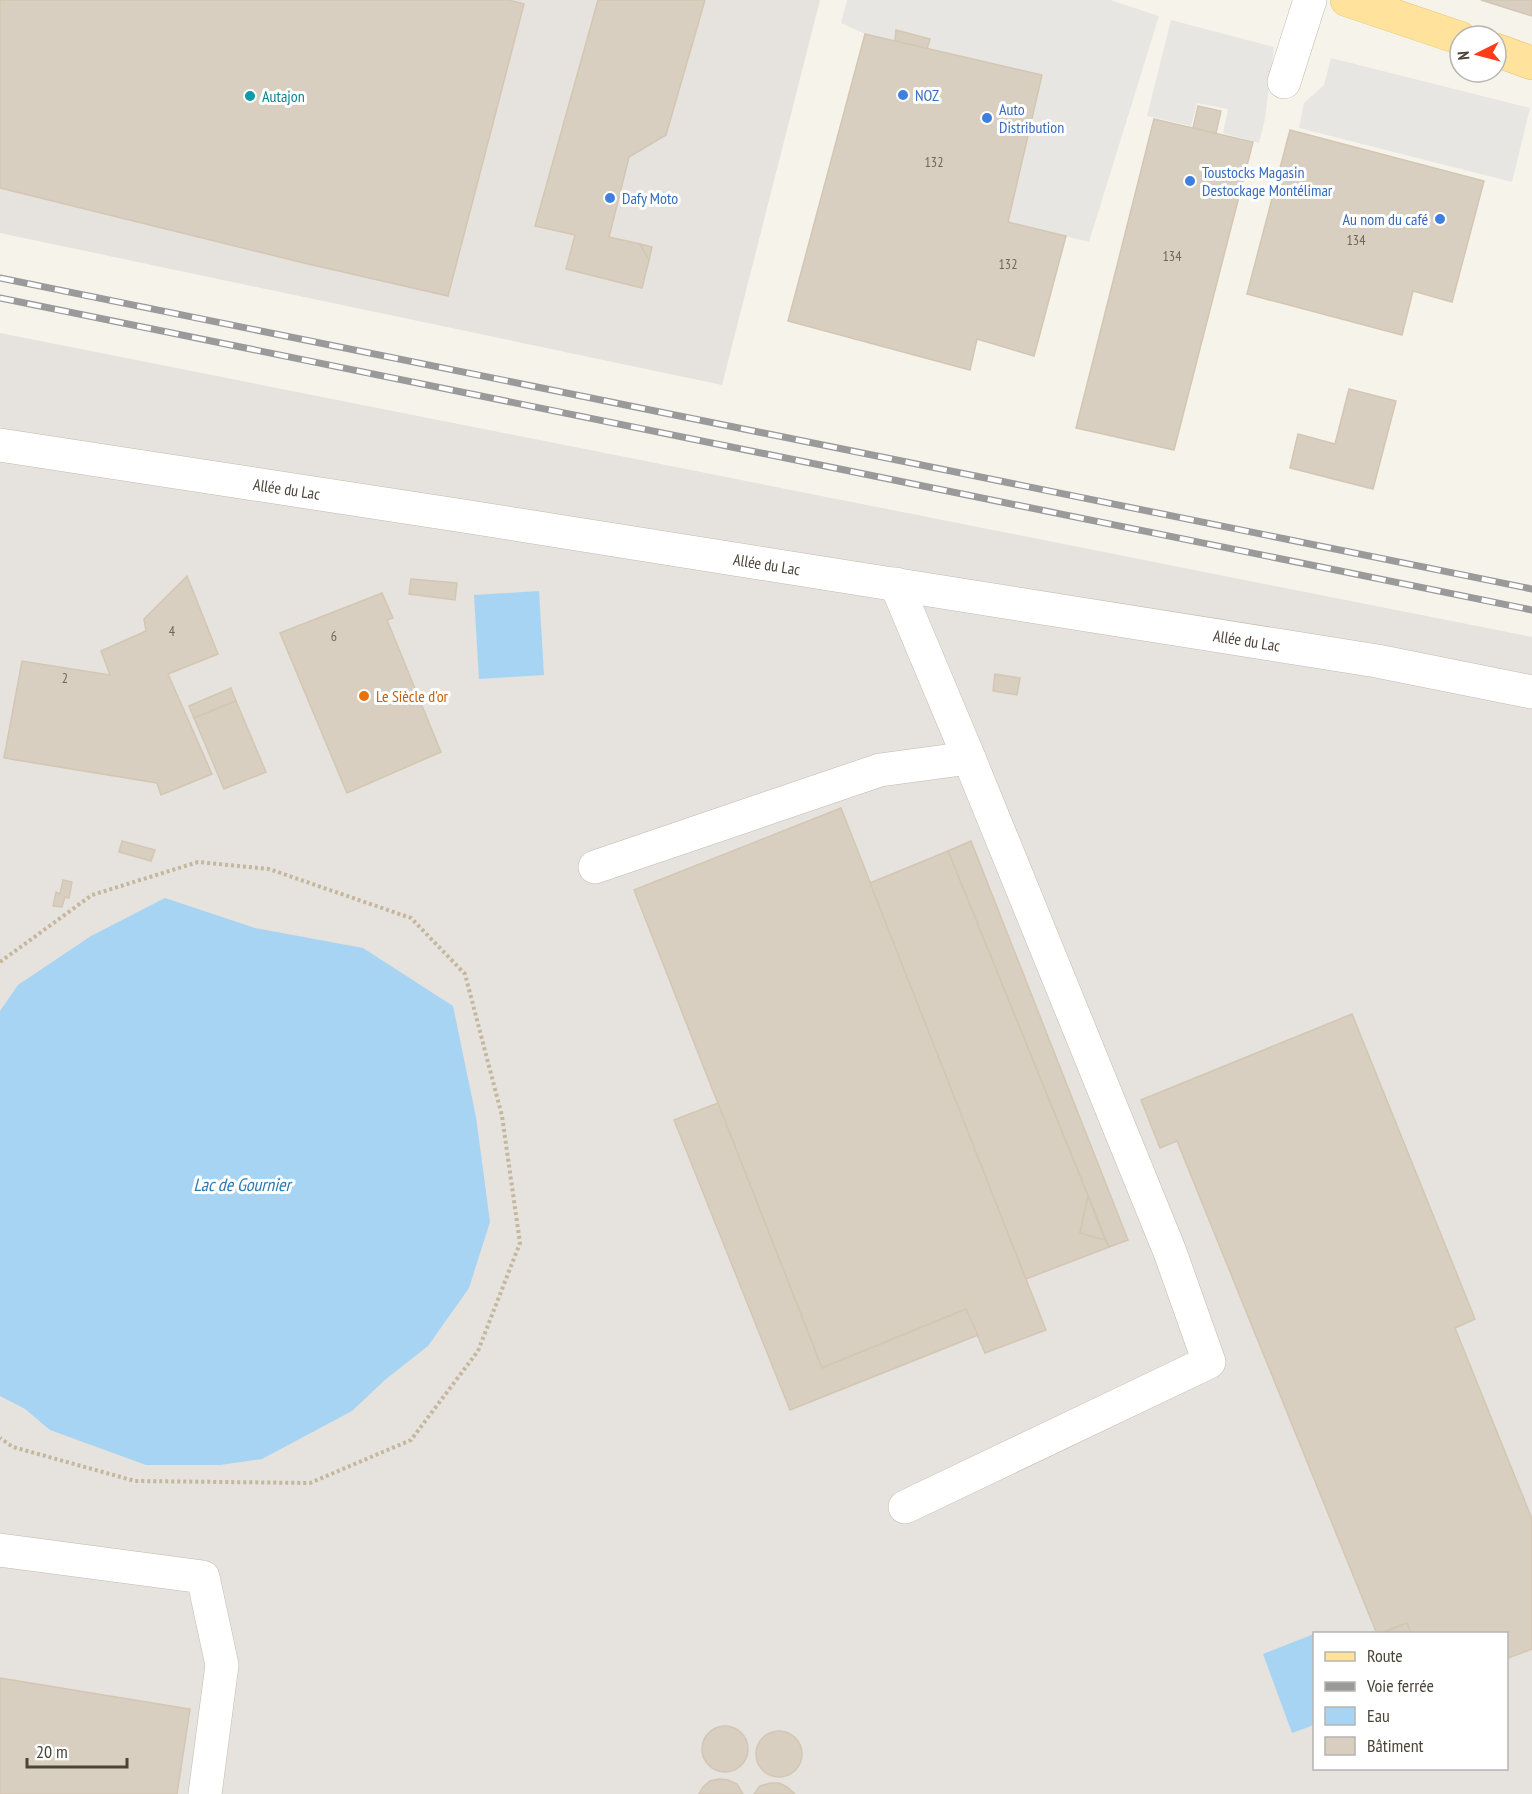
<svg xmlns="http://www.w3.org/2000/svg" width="1532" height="1794" viewBox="0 0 1532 1794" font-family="'PT Sans Narrow',sans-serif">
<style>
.industrial{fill:#e6e2dd;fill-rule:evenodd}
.parking{fill:#e8e6e3}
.water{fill:#a8d4f3}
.building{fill:#d8cfc0;stroke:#d3c7b3;stroke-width:1.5}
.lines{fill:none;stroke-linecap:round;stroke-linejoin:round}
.minor-casing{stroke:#c2bbad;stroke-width:34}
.major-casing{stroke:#e7c168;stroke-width:34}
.path{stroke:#c4b79e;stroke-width:4;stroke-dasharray:3 3;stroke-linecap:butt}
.minor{stroke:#fff;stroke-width:33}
.major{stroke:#ffe29b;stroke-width:33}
.rail-casing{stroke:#9a9a9a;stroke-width:7}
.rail{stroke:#fff;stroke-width:4.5;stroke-dasharray:14;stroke-linecap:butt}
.shop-dot{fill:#3f7fe0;stroke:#fff;stroke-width:2}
.culture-dot{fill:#0f9aa8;stroke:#fff;stroke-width:2}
.food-dot{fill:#e8710a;stroke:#fff;stroke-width:2}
.labels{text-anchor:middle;stroke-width:6;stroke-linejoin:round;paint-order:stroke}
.number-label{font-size:14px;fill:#6e675b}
.shop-label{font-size:16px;fill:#366cbe;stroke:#fff;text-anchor:start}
.culture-label{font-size:16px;fill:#0d838f;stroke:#fff;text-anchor:start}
.street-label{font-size:16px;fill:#4b4439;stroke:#fff}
.food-label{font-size:16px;fill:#c56008;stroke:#fff;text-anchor:start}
.water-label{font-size:18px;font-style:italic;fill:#2c7ab2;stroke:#fff}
</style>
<rect width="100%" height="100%" fill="#f6f3eb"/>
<g class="industrial">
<polygon points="0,0 820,0 722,385 0,233"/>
<path d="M0 333 1532 637V1794H0ZM1314 1634H1506V1768H1314Z"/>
</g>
<g class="parking">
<polygon points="847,0 1110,0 1159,16 1089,242 1008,222 927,49 929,39 897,30 895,41 865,34 841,23"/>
<polygon points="1171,20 1274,47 1265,119 1259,143 1223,133 1228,109 1197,103 1191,126 1147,116"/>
<polygon points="1331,58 1530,108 1512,182 1299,128 1304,103 1324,85"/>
</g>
<g class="water">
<polygon points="539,591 544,675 479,679 474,595"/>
<polygon points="165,898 255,928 363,948 453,1006 476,1117 490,1222 469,1288 428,1346 386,1379 352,1411 262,1459 220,1465 146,1465 50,1430 25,1409 0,1396 0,1011 18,985 91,936"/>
<polygon points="1314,1634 1314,1725 1292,1733 1263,1654"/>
</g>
<g class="building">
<polygon points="0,0 509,0 524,4 448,296 304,263 0,188"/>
<polygon points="598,0 705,0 666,135 629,157 609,237 640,244 649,260 642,288 566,269 575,235 535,226"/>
<polygon points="1481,0 1532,0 1532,16"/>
<polygon points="896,30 930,39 927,49 895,41"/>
<polygon points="865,34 1042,75 1008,222 1066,236 1034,356 977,339 970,370 788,321"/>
<polygon points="1198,106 1221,111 1216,133 1193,128"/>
<polygon points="1154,119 1253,142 1174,450 1076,428"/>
<polygon points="1290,130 1484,181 1452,302 1413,291 1402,335 1247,294"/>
<polygon points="640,244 652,247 649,260"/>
<polygon points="1349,389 1396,401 1373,489 1290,468 1298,434 1335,444"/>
<polygon points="187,576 218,654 168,674 212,774 161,795 157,783 4,758 22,661 110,675 101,651 146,631 144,619"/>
<polygon points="411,579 457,583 455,600 409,594"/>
<polygon points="382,593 393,618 387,620 441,752 347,793 280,633"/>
<polygon points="995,674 1020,678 1017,695 993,691"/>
<polygon points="231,688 236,701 194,718 189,706"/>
<polygon points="236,701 266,772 224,789 194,718"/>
<polygon points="841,808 1046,1330 985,1353 966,1309 822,1368 634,890"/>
<polygon points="122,841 155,850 151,861 119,852"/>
<polygon points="971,841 1128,1240 1109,1247 948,851"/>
<polygon points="948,851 1088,1196 1080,1233 1105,1240 1109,1247 1026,1279 870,883"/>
<polygon points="63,880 72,882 69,898 65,897 62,907 53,906 56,892 60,894"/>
<polygon points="1352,1014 1475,1319 1455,1328 1532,1519 1532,1649 1506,1659 1506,1634 1411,1634 1407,1623 1377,1634 1177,1141 1160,1148 1141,1100"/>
<polygon points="718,1103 822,1368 966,1309 978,1335 790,1410 674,1120"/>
<polygon points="1088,1196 1105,1240 1080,1233"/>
<polygon points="1407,1623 1411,1634 1380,1634"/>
<polygon points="0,1678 190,1709 177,1794 0,1794"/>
<circle cx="725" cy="1749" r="23"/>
<circle cx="779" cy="1754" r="23"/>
<polygon points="719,1779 728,1780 737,1784 743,1794 699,1794 703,1787 710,1781"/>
<polygon points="770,1783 779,1783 787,1787 795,1794 754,1794 760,1786"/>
</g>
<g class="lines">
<g class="minor-casing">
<g id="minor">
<polyline points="1284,82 1310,0"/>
<path id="s1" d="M0 445 457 515 1377 661 1532 692"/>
<polyline points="896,584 969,758 1170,1252 1209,1362 905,1507"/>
<polyline points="595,867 880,770 969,758"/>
<polyline points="0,1550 203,1577 222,1665 205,1794"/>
</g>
</g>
<g class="major-casing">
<g id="major">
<polyline points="1347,0 1460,38"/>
<polyline points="1496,50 1532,63"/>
</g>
</g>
<polyline class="path" points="0,962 92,895 198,862 269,869 411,918 465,974 502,1116 520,1243 478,1351 411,1440 310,1483 135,1481 13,1447 0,1438"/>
<use href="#minor" class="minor"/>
<use href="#major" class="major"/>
<g class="rail-casing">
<g id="rail">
<polyline points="0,278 1532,589"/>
<polyline points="0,298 1532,610"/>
</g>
</g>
<use href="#rail" class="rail"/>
</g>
<g class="shop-dot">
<circle cx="903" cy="95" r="6"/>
<circle cx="987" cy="118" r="6"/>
<circle cx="1190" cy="181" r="6"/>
<circle cx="610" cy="198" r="6"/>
<circle cx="1440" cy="219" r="6"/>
</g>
<circle class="culture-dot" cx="250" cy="96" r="6"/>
<circle class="food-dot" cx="364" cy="696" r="6"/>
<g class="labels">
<g class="number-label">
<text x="934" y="167">132</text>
<text x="1356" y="245">134</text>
<text x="1172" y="261">134</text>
<text x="1008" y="269">132</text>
<text x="172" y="636">4</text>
<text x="334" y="641">6</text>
<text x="65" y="683">2</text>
</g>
<g class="shop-label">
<text x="915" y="101">NOZ</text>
<text x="999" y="115">Auto<tspan x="999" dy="18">Distribution</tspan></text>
<text x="1202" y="178">Toustocks Magasin<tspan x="1202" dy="18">Destockage Montélimar</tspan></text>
<text x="622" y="204">Dafy Moto</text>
<text x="1428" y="225" text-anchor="end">Au nom du café</text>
</g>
<g class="culture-label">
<text x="262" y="102">Autajon</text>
</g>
<g class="street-label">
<text dy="6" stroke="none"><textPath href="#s1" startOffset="290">Allée du Lac</textPath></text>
<text dy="6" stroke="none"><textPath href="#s1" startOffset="776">Allée du Lac</textPath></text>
<text dy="6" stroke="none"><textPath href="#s1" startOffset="1262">Allée du Lac</textPath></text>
</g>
<g class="food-label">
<text x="376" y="702">Le Siècle d'or</text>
</g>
<g class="water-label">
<text x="242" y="1191">Lac de Gournier</text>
</g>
</g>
<rect x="1313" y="1632" width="195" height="138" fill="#ffffff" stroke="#b7b4b0" stroke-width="1.5"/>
<rect x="1325" y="1652" width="30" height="9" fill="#ffe29b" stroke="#b7b4b0" stroke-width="1.5"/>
<text x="1367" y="1662" font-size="18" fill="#4b4439">Route</text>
<rect x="1325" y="1682" width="30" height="9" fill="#9a9a9a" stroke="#b7b4b0" stroke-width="1.5"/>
<text x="1367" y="1692" font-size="18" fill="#4b4439">Voie ferrée</text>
<rect x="1325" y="1707" width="30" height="18" fill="#a8d4f3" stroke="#b7b4b0" stroke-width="1.5"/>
<text x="1367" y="1722" font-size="18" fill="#4b4439">Eau</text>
<rect x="1325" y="1737" width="30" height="18" fill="#d8cfc0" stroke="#b7b4b0" stroke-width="1.5"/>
<text x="1367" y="1752" font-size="18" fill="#4b4439">Bâtiment</text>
<g transform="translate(1478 54) rotate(264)"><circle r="28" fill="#ffffff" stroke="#b7b4b0" stroke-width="1.5"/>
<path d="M0-4.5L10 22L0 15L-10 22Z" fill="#ff3b1a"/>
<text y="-9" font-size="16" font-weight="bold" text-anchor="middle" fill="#4b4439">N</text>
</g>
<path d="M27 1758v9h100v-9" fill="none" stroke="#4b4439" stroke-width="3"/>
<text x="36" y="1758" font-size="18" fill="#4b4439" stroke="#ffffff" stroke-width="4.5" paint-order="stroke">20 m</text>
</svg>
